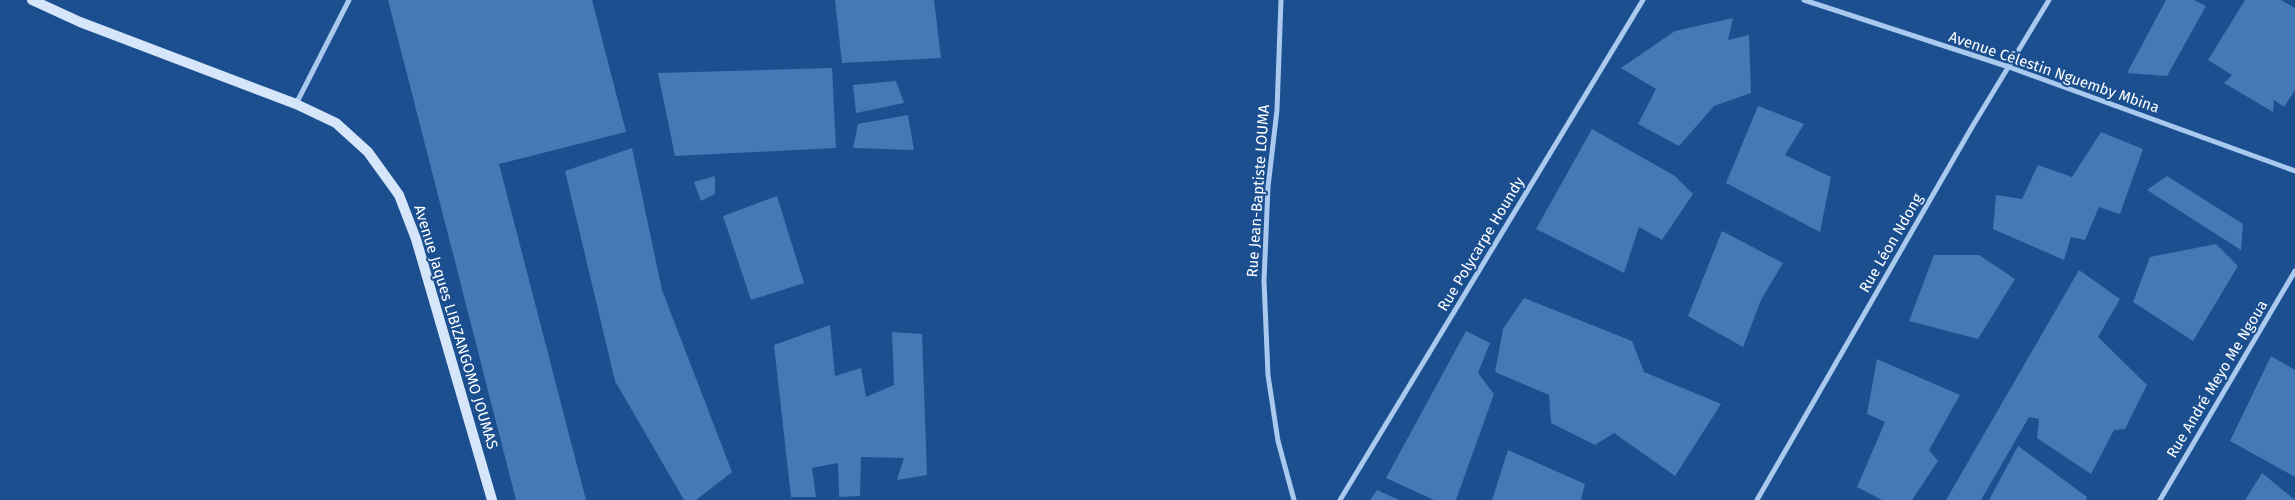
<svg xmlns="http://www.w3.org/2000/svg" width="2295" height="500" viewBox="0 0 2295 500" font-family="'Fira Sans',sans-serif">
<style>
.building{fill:#4478b7}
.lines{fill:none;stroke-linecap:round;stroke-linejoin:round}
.street{stroke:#a9c9ee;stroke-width:5}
.secondary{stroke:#d6e6fa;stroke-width:10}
.labels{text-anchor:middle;stroke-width:4;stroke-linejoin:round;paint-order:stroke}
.street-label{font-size:15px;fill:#fff;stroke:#1b4f8f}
</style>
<rect width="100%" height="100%" fill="#1b4f8f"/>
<g class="building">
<polygon points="388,0 592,0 626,132 499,164 586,500 516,500"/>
<polygon points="835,0 934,0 941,58 842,63"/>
<polygon points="2166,0 2194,0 2206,6 2167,76 2127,73"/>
<polygon points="2245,0 2281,0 2295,8 2295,90 2284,107 2274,100 2273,112 2224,83 2232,75 2208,60"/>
<polygon points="1733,18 1728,40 1749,35 1751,93 1714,106 1679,146 1638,124 1656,89 1621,68 1675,31"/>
<polygon points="832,68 836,148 675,156 658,73"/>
<polygon points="896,81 904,103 856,113 853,85"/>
<polygon points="1758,106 1804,124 1785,155 1831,177 1820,232 1726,183"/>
<polygon points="908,115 914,150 853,148 858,124"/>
<polygon points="1592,129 1675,176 1693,194 1662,240 1639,227 1624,273 1536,229"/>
<polygon points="2101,132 2143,149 2120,214 2099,207 2085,240 2071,237 2064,260 1993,229 1996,195 2022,199 2038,165 2072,177"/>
<polygon points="632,148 662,290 732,472 696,500 684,500 615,381 565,171"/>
<polygon points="715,176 715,194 701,201 694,182"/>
<polygon points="2167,176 2243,224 2241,250 2147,190"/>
<polygon points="777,196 804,283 751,300 723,216"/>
<polygon points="1722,231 1783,263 1761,300 1743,347 1688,316"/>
<polygon points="2216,244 2238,266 2193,341 2133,302 2150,257"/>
<polygon points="1934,255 1979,255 2015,279 1978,339 1909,321"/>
<polygon points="2079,270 2120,299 2098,337 2147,385 2125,429 2114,430 2091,474 2037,438 2039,419 2029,417 1981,500 1946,500"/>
<polygon points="1524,298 1632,341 1644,372 1721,404 1675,476 1614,433 1595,445 1551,423 1549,395 1495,372 1503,329"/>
<polygon points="830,325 835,376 861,368 866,397 894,385 892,332 922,334 927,475 897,480 904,458 861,457 860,496 839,497 838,463 812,468 816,497 791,497 774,345"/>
<polygon points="1466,331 1490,343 1478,373 1494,394 1456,500 1434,500 1386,478"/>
<polygon points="2271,356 2295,370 2295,477 2230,441"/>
<polygon points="1877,359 1960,395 1929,450 1938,461 1912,500 1882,500 1857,487 1885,422 1867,414"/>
<polygon points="2018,446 2087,497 2086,500 1989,500"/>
<polygon points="1508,450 1585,484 1581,500 1492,500"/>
<polygon points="2262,473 2295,500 2245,500"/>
<polygon points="1377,490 1399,500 1370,500"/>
</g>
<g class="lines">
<g class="street">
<polyline points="1281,0 1277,110 1268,187 1264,281 1268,375 1278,441 1294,500"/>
<polyline points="1804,0 2009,67 2295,171"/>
<polyline points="296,104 349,0"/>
<polyline points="1340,500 1643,0"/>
<polyline points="1757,500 1972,127 2049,0"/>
<polyline points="2160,500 2295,271"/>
</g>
<polyline class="secondary" points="32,0 80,22 296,104 336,123 368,152 399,195 416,239 492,500"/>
</g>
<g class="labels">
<g class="street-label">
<text transform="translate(2054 72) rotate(19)" y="5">Avenue Célestin Nguemby Mbina</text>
<text transform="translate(1258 191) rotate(-86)" y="5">Rue Jean-Baptiste LOUMA</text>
<text transform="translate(1891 243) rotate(-60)" y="5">Rue Léon Ndong</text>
<text transform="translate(1481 244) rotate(-59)" y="5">Rue Polycarpe Houndy</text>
<text transform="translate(456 327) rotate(73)" y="5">Avenue Jaques LIBIZANGOMO JOUMAS</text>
<text transform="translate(2217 379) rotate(-59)" y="5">Rue André Meyo Me Ngoua</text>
</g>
</g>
</svg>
